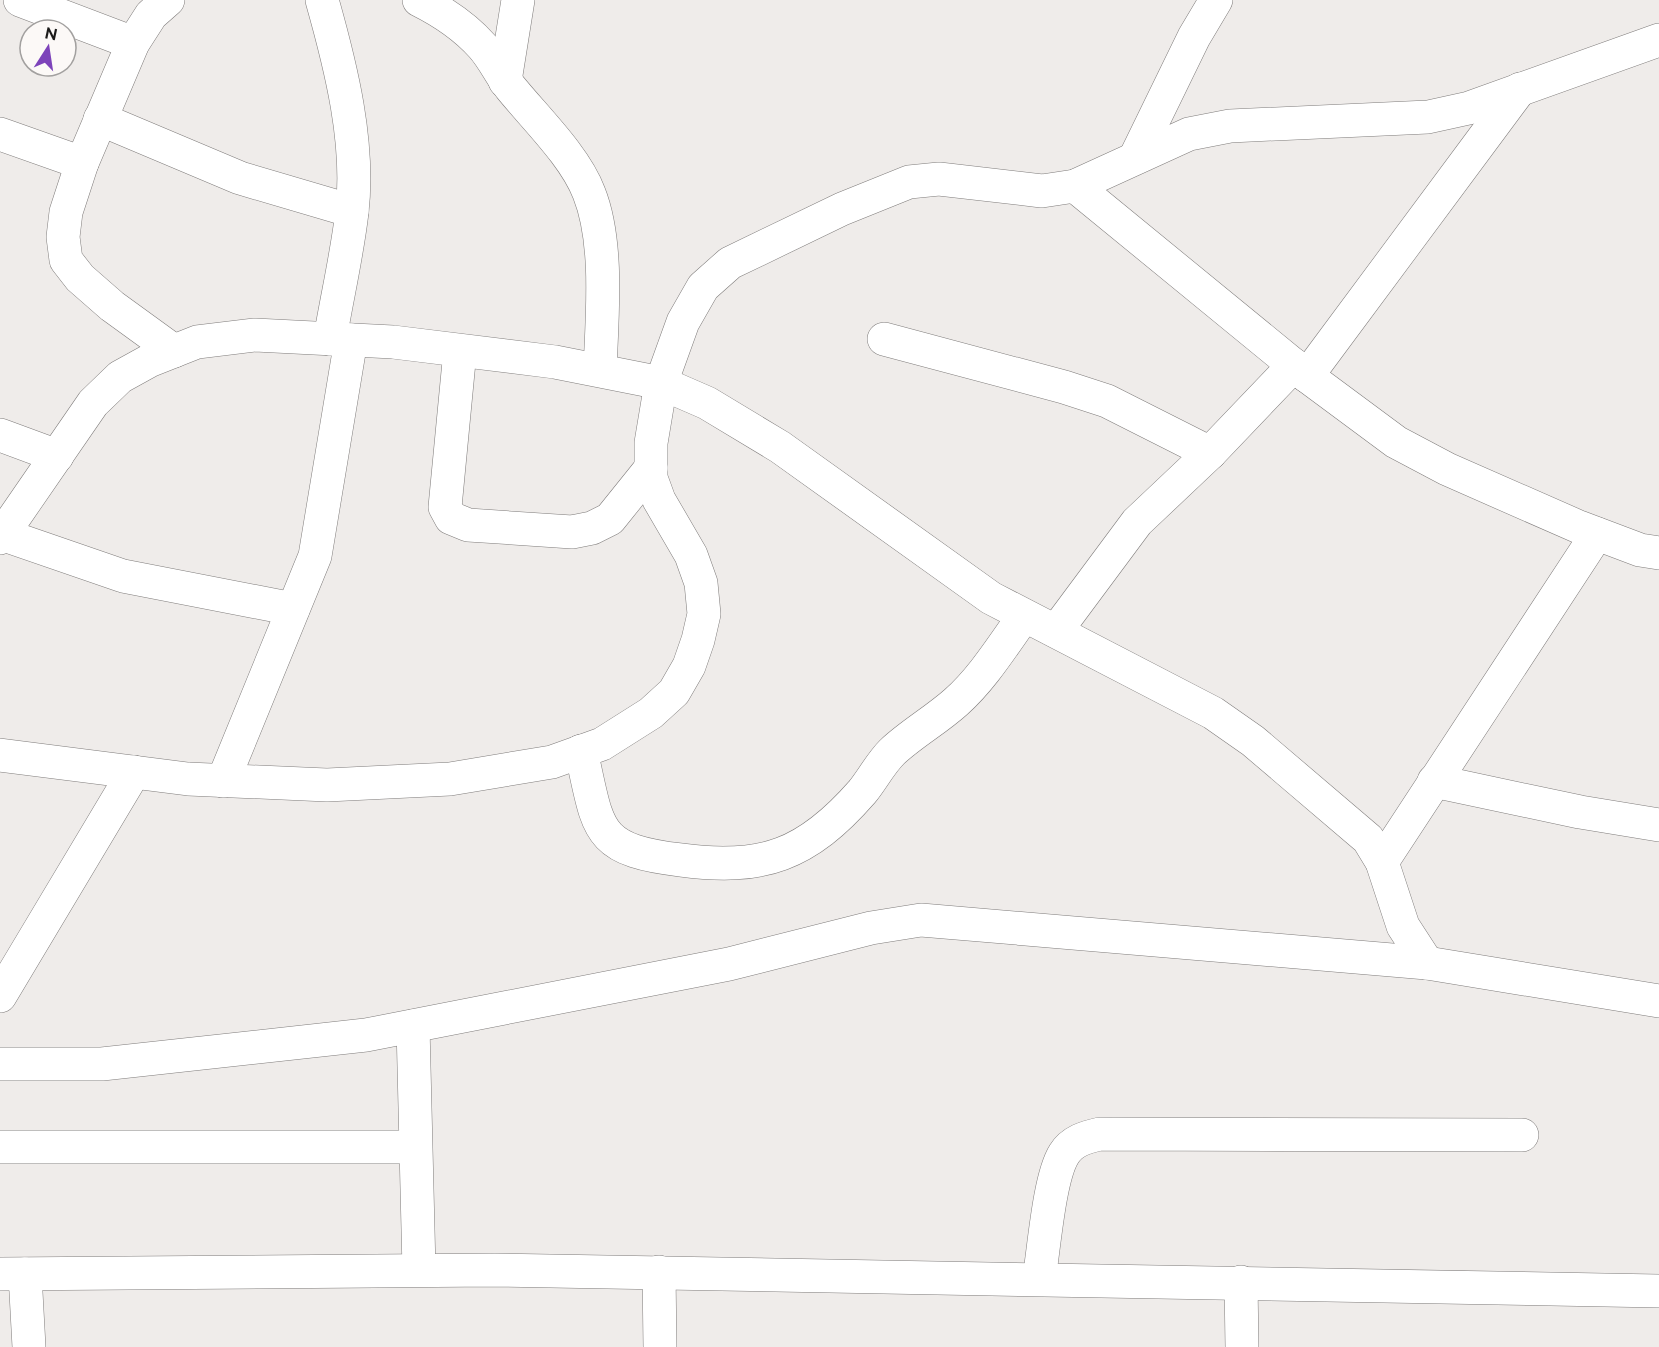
<svg xmlns="http://www.w3.org/2000/svg" width="1659" height="1347" viewBox="0 0 1659 1347" font-family="Raleway,sans-serif">
<style>
.lines{fill:none;stroke-linecap:round;stroke-linejoin:round}
.street-casing{stroke:#7f7c7b;stroke-width:34}
.street{stroke:#fff;stroke-width:33}
</style>
<rect width="100%" height="100%" fill="#efecea"/>
<g class="lines">
<g class="street-casing">
<g id="street">
<polyline points="20,0 133,43"/>
<polyline points="168,0 151,15 133,43 82,163 66,212 63,237 66,260 80,278 112,306 174,351"/>
<path d="M322 0C341 67 360 143 352 212 347 255 337 297 330 339"/>
<path d="M419 0C441 11 465 27 482 46 493 58 500 74 510 87 535 118 575 156 589 193 609 243 602 317 600 370"/>
<polyline points="505,81 518,0"/>
<polyline points="100,119 240,178 352,211"/>
<polyline points="0,134 82,163"/>
<polyline points="1135,158 1194,37 1216,0"/>
<polyline points="1075,186 1307,376 1396,442 1447,469 1579,527 1640,550 1659,553"/>
<polyline points="884,339 1064,387 1107,401 1210,453"/>
<polyline points="460,351 445,507 451,518 468,525 572,532 592,528 610,519 651,468"/>
<polyline points="1307,376 1520,89"/>
<polyline points="0,435 57,456"/>
<polyline points="4,535 123,576 293,609"/>
<polyline points="0,538 93,403 120,377 149,361 197,342 255,335 393,342 555,362 661,383 707,403 780,447 991,598 1213,713 1253,741 1368,839 1382,862 1403,926 1427,963"/>
<polyline points="1056,631 1137,522 1210,453 1294,365"/>
<path d="M581 751C599 829 593 850 681 860 763 871 807 855 862 792 872 780 880 764 892 752 911 734 936 720 956 702 983 678 1003 645 1024 616"/>
<polyline points="0,755 188,779 327,785 450,779 552,762 602,744 651,713 674,692 689,666 698,640 704,614 701,583 691,555 659,500 651,478 651,443 661,383 683,322 703,287 730,263 842,209 909,182 939,179 1042,191 1075,186 1189,134 1230,126 1428,117 1469,108 1659,40"/>
<polyline points="223,781 315,556 351,340"/>
<polyline points="1434,781 1580,812 1659,825"/>
<polyline points="1382,862 1597,534"/>
<polyline points="0,996 134,772"/>
<polyline points="413,1026 419,1270"/>
<polyline points="0,1064 102,1064 366,1035 729,964 871,928 921,920 1427,963 1659,1001"/>
<polyline points="0,1147 415,1147"/>
<polyline points="659,1272 660,1347"/>
<polyline points="0,1274 495,1270 1659,1291"/>
<polyline points="25,1274 29,1347"/>
<path d="M1039 1279C1044 1249 1049 1178 1064 1154 1072 1141 1086 1137 1100 1134L1522 1135"/>
<polyline points="1241,1282 1242,1347"/>
</g>
</g>
<use href="#street" class="street"/>
</g>
<g transform="translate(48 48) rotate(12)"><circle r="28" fill="#fcf9f7" stroke="#a2a09f" stroke-width="1.5"/>
<path d="M0-4.5L10 22L0 15L-10 22Z" fill="#7d43ba"/>
<text y="-9" font-size="16" font-weight="bold" text-anchor="middle" fill="#1c1b1a">N</text>
</g>
</svg>
